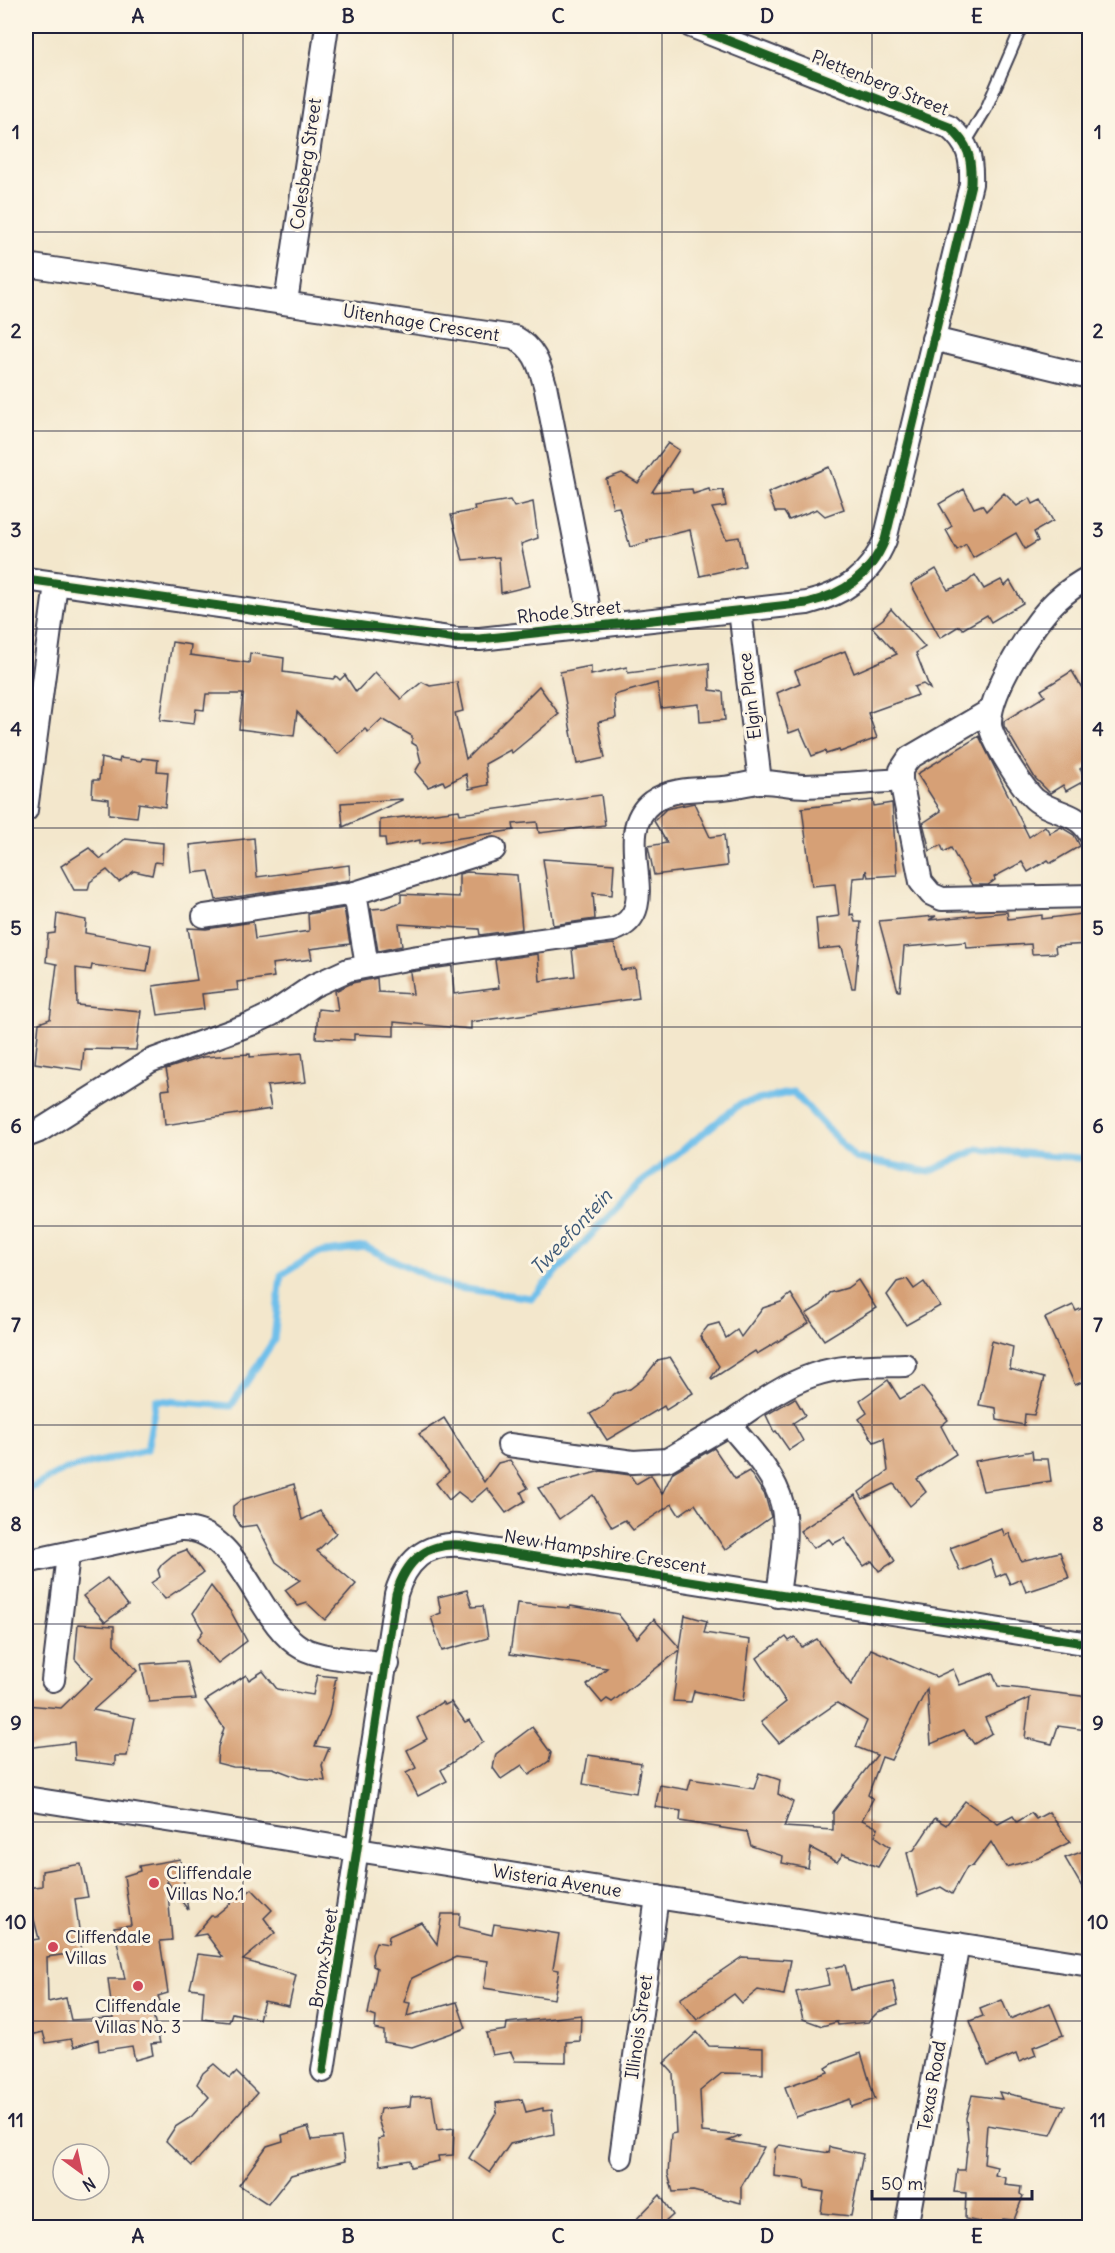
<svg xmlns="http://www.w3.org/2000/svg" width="1115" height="2253" viewBox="0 0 1115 2253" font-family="Delius,sans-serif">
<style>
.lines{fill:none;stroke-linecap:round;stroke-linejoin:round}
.stream{stroke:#6fbfea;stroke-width:7}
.building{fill:#d6a076}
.lane-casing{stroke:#414051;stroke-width:14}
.street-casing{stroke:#414051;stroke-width:26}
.lane{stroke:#fff;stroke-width:10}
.street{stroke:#fff;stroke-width:22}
.cycleway-casing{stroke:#fcf5e5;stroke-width:13}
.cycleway{stroke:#1b5e20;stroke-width:9}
.grid{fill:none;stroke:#22223b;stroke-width:1.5;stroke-opacity:0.55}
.poi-dot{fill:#d1495b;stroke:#fcf5e5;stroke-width:2}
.labels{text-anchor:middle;stroke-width:6;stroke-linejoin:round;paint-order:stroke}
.street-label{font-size:18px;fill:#22223b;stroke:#fcf5e5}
.poi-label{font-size:18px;fill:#22223b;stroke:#fcf5e5;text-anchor:start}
.water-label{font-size:20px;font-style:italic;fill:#3d5978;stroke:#fcf5e5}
.neatline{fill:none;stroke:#22223b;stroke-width:2}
.grid-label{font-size:20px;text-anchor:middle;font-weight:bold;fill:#22223b}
</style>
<rect width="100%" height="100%" fill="#fcf5e5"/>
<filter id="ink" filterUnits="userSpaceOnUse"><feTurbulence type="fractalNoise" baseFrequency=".0167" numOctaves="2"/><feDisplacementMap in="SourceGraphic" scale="12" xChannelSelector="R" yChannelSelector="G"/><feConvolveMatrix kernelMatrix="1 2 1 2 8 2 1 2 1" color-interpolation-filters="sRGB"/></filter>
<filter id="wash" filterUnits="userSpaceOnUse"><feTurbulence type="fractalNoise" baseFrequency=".008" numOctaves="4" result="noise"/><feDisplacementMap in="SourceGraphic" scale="24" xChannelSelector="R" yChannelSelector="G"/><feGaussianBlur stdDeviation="1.35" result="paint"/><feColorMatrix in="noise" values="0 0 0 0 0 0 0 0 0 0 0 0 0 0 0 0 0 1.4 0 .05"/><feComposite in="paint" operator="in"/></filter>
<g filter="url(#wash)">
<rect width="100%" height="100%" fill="#f3e7cc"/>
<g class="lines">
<polyline class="stream" points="26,1491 64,1470 147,1450 156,1400 231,1406 274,1340 281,1275 317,1253 365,1247 451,1287 532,1298 638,1185 740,1104 793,1092 855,1158 929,1172 978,1149 1090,1159"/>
</g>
<g id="blocks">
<g class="building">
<polygon points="668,443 679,450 652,492 692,489 693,494 709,489 710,492 723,490 726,506 712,508 726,539 739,537 745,566 700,576 690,530 647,540 648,542 630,547 619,507 613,508 606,479 622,473 638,483"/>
<polygon points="829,467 844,509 825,516 817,509 789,520 784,512 775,512 768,493"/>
<polygon points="964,489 974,508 982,505 986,511 1004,493 1017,506 1030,498 1033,504 1041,500 1053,521 1034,532 1038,541 1025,549 1016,533 973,558 966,544 957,550 946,530 952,526 939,504"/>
<polygon points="510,500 514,507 533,502 538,538 521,544 530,586 501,593 499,557 463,560 451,515 475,510 474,506"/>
<polygon points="936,569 948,590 967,582 975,575 984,589 1001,580 1005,586 1010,581 1023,603 991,622 987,615 963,629 959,626 940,638 911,584"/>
<polygon points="891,609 925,647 916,653 930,689 923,684 914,687 918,695 868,713 877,738 840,752 839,750 826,754 825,751 812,756 800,729 789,733 777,693 800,683 795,671 845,651 854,673 897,654 872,627 883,619"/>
<polygon points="172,642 191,645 190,655 249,663 250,653 284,658 283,672 333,679 336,676 340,680 345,675 356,692 375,672 401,699 422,682 430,686 457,682 463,711 455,713 466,759 539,686 559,714 512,753 510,750 485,764 488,785 469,789 466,774 445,785 443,781 428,787 415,772 421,762 417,746 412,743 412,736 382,719 368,732 365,729 338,754 297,712 294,736 239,729 243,694 206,694 204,710 196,709 194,724 160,720"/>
<polygon points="709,663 710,690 723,692 725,720 700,722 699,704 661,708 657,683 614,695 616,718 598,722 605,758 577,764 560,672 591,666 591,675 627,667 628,673"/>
<polygon points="1072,671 1089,700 1089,763 1080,769 1086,780 1066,791 1063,785 1050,793 1035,778 1004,726 1004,721 1045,696 1041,690"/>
<polygon points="979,736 1029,837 1045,826 1050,833 1061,827 1074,835 1080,846 1051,863 1048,860 1028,872 1022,862 994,877 995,880 988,885 972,885 951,848 944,852 941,845 930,851 923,823 941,811 917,774"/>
<polygon points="101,758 119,762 120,758 141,761 142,758 158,760 157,771 168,772 165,807 139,803 137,817 109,814 109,799 92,797 93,780 99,780"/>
<polygon points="601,795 605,825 539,833 537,822 513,824 514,830 420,844 420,840 386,847 385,838 380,838 380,820 459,810 460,814"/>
<polygon points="402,799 402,800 343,827 341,803"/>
<polygon points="873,800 874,806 892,803 897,875 868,877 866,870 865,877 853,878 850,915 853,914 855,922 861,922 855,988 852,988 842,947 819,949 816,919 839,916 835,884 812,886 802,808"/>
<polygon points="694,803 710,837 724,835 727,866 654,875 648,846 667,843 654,821 666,809"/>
<polygon points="254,838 257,877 349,865 350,880 216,900 209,871 193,873 190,845"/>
<polygon points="125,839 163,843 162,863 155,862 152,875 134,871 119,882 107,870 90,882 88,890 74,890 61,866 89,848 101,859"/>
<polygon points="543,859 614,864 612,895 593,893 595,919 553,925"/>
<polygon points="467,872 517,875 522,929 480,935 479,929 399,924 402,946 378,951 371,909 385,908 401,902 401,894 459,897 459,874"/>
<polygon points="344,908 350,944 310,949 312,959 272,964 274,977 237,982 238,990 202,994 204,1009 158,1015 153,986 197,980 188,928 206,929 253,922 255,939 309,931 308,914"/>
<polygon points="1007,912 1008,919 1042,915 1042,919 1089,913 1089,944 1055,946 1056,953 1032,954 1031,944 967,948 966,942 904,947 900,991 898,991 879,921 936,916 929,920"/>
<polygon points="57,914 86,920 85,933 151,945 147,972 92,965 91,970 76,968 77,1005 141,1011 136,1050 84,1049 82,1070 35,1063 39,1023 50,1019 57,964 46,962 48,934 55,933"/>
<polygon points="614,944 621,970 635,968 639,998 471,1022 471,1029 394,1022 394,1036 354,1034 354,1040 316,1038 318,1009 338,1011 335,991 352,983 377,978 378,992 413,994 410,972 452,966 454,994 499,988 495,960 538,954 540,981 575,976 572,949"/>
<polygon points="302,1053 306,1082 267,1086 271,1109 165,1125 162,1090 170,1089 166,1069 203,1057 250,1054 250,1057"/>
<polygon points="907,1279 914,1289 924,1282 940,1306 906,1325 887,1295 897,1282"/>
<polygon points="858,1280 876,1308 824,1340 806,1314 821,1305 830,1293 847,1288"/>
<polygon points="791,1294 809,1323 757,1354 755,1351 712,1379 711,1378 719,1366 700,1336 708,1326 719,1323 726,1338 737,1330 741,1337 763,1308 781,1302"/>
<polygon points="1073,1305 1076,1311 1089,1305 1089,1379 1075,1385 1045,1318"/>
<polygon points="992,1341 1013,1347 1010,1369 1044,1378 1034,1415 1025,1414 1024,1425 997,1420 996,1408 979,1405"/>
<polygon points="670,1357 693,1393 666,1410 664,1406 607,1440 590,1414 604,1406 613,1394 630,1389 643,1379 658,1360"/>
<polygon points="888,1380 900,1399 922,1387 948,1420 941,1426 956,1454 917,1479 926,1492 910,1506 894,1484 863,1499 859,1492 888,1471 884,1438 874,1442 859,1419 867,1413 860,1400"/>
<polygon points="795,1398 805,1415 793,1423 803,1441 789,1450 776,1431 774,1432 766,1415"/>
<polygon points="444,1418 484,1482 498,1463 510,1460 528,1488 521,1492 525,1501 506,1513 487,1488 471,1502 458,1492 449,1500 436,1483 449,1472 419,1434"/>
<polygon points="714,1448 735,1479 749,1471 765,1495 771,1517 725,1550 695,1504 679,1515 672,1504 633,1530 625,1520 612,1527 593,1495 559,1519 538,1488 601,1471 630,1475 636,1484 651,1475 662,1494 673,1472"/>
<polygon points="1032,1451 1033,1459 1048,1459 1051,1481 983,1491 975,1461"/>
<polygon points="294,1484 302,1520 320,1511 336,1533 317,1551 356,1584 325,1620 307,1603 298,1606 285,1590 300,1580 276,1562 257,1525 241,1527 233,1514 233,1506 241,1500"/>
<polygon points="855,1495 895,1561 879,1571 872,1561 864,1566 844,1538 833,1544 829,1539 813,1548 800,1531"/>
<polygon points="1002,1529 1005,1536 1009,1533 1021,1561 1060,1552 1069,1578 1026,1592 1021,1579 1010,1584 1005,1573 996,1577 990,1559 960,1571 950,1548"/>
<polygon points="186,1550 203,1573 165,1599 151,1583 160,1577 158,1570 162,1564 173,1555"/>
<polygon points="107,1578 128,1605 105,1622 83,1596"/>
<polygon points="211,1586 231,1612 247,1641 218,1663 197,1640 203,1631 193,1613"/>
<polygon points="467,1590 472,1607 483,1606 488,1638 442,1651 431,1617 441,1613 438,1597"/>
<polygon points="517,1603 570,1608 570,1606 618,1614 637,1638 654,1619 680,1648 685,1615 707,1621 704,1633 750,1640 743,1701 694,1691 691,1702 673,1701 680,1650 612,1702 607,1699 602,1703 587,1685 607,1668 510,1654"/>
<polygon points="78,1624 114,1626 114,1644 137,1671 93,1710 135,1718 127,1756 115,1756 115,1765 75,1760 74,1742 26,1748 26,1705 61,1708 92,1678 75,1659"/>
<polygon points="786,1637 789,1641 795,1637 802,1647 817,1639 851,1685 871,1649 936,1677 953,1669 960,1685 993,1673 998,1686 1089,1697 1086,1730 1058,1726 1052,1744 1025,1738 1030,1698 985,1718 992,1733 974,1744 964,1730 931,1744 927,1689 891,1760 882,1757 868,1795 873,1799 862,1820 878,1828 875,1836 890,1847 878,1867 843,1854 837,1862 811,1848 808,1868 782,1863 783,1856 751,1846 747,1832 680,1821 681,1811 655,1807 660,1785 688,1790 691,1779 754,1789 759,1773 780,1780 778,1794 793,1802 784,1827 833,1830 833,1812 877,1755 856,1747 867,1721 837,1703 779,1743 761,1722 786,1702 757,1658"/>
<polygon points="186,1661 196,1699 149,1702 141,1664"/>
<polygon points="263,1671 277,1689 313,1695 317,1675 336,1677 329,1715 315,1746 329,1748 322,1765 325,1781 299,1778 273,1768 233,1767 217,1763 218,1747 224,1728 205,1701 246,1675 249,1680"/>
<polygon points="442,1702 445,1705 451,1702 465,1722 470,1720 483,1742 441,1770 447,1781 418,1796 406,1773 416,1768 407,1750 427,1739 417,1718"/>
<polygon points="532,1727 551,1753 549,1761 529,1775 522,1765 501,1779 493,1768 496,1754"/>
<polygon points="588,1755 641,1763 636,1793 583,1784"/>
<polygon points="965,1801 998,1824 1013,1816 1017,1822 1031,1813 1036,1819 1049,1812 1070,1842 1039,1858 1006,1867 991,1842 973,1866 967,1867 952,1894 941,1887 918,1896 907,1853 914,1850 935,1818 946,1825"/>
<polygon points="1089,1849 1089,1899 1065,1858"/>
<polygon points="180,1859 188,1910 167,1881 172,1940 160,1941 168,1993 158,1996 161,2004 151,2006 160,2043 151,2044 153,2055 135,2060 132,2046 99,2051 98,2039 74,2047 71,2039 46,2043 43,2032 31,2035 29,2025 26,2026 26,1941 39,1939 26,1888 42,1886 42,1871 81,1864 88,1897 75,1899 82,1952 47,1957 48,2002 66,1998 71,2020 113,2018 108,1979 125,1979 114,1927 131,1925 124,1876 140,1871 139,1866"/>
<polygon points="252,1889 272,1910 264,1918 275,1933 243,1960 296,1975 289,2006 264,2001 259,2019 232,2013 229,2022 202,2019 204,1990 190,1988 198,1954 223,1957 206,1934 194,1936 211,1916 215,1916 245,1891 246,1894"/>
<polygon points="442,1914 460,1914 459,1927 492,1935 494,1924 559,1934 553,1969 559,1970 554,1999 484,1988 488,1961 456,1957 412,1978 404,2002 410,2003 407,2016 457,2002 466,2028 412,2047 384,2042 384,2031 375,2029 376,2017 368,2014 377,1968 373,1966 372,1954 376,1942 388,1944 389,1936 421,1922 437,1944"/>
<polygon points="742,1957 791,1960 784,1995 758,1990 742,2003 734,1994 697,2020 680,1999"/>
<polygon points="845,1965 851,1990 893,1981 898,2005 878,2012 868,2022 838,2025 837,2022 822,2026 803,2019 796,1992 829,1985 826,1969"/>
<polygon points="1002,2000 1010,2019 1050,2003 1063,2035 1033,2047 1036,2055 1019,2062 1016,2054 988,2066 970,2021 983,2016 980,2009"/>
<polygon points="581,2015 580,2041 566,2042 566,2062 515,2061 511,2052 492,2055 486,2033 506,2030 507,2023"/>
<polygon points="697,2032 709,2046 763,2048 763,2074 722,2073 700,2091 702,2132 741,2136 728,2141 764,2147 741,2187 741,2203 693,2191 673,2192 668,2174 671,2134 676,2133 673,2073 664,2063"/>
<polygon points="861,2053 875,2099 851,2107 850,2099 796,2117 785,2087 828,2072 826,2068 834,2063"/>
<polygon points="214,2064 230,2078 236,2072 257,2093 192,2166 166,2141 175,2127 191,2117 209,2097 197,2084 203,2073"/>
<polygon points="999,2092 1065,2106 1051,2135 987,2125 984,2164 997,2167 995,2175 1006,2178 1005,2185 1021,2187 1020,2194 1023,2196 1014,2220 1003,2219 997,2228 978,2228 980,2222 965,2219 966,2193 954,2192 957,2170 965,2170 968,2140 966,2118 972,2095 1002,2099"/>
<polygon points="432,2096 437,2130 454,2128 453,2155 438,2156 439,2161 411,2167 410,2160 380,2165 378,2139 384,2138 378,2119 380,2109 410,2106 411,2097"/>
<polygon points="522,2099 526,2112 543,2108 543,2111 552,2110 554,2134 510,2144 490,2173 469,2158 497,2111 496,2103"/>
<polygon points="308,2127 312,2140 341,2137 345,2161 291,2175 268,2204 239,2185 267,2146 283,2141 282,2135"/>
<polygon points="779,2145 829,2153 830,2147 863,2154 851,2216 821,2213 824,2192 805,2189 804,2180 774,2176 775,2149"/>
<polygon points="660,2195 673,2215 658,2228 628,2228"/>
</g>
</g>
</g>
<g filter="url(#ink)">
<use href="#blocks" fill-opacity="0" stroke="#414051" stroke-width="1.5"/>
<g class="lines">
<g class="lane-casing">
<polyline id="lane" points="966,142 986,109 1022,26"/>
</g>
<g class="street-casing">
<g id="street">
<path d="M26 265 514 337C534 348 539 363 545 385L592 626"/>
<polyline points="286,302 327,26"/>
<polyline points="933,339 1090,377"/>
<path d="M1090 577C1078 583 1066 592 1056 601 1033 623 989 692 990 724 990 738 1025 793 1037 801 1055 814 1078 812 1090 834"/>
<path d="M26 579 456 639H480L807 603C844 594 870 576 885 540L971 184C972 158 969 144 949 127L691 26"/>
<polyline points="740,610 760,782"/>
<polyline points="991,710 909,758 901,770 901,780 921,882 931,894 942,899 1090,896"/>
<polyline points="26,810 56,584"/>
<polyline points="355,893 494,849"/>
<polyline points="204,916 355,893 367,966"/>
<path d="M26 1136 39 1131 150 1061 251 1024 272 1014 313 986 348 970 412 958 613 930C668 912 608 835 652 802 673 787 699 790 723 788 735 787 747 783 759 782 774 781 789 786 805 786 837 785 869 782 901 780"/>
<path d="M729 1424C755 1406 783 1385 813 1375 841 1365 875 1366 905 1365"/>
<path d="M509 1445 633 1462 667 1460 729 1424C748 1447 775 1474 782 1504 789 1532 781 1568 778 1596"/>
<path d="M26 1562 179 1529C240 1525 256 1622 302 1648 322 1659 364 1660 388 1664"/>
<polyline points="53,1680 68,1555"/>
<polyline points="26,1798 1090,1965"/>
<path d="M323 2071 396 1594C406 1561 425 1543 460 1545L1090 1644"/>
<polyline points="621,2157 657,1897"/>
<polyline points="906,2228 958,1944"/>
</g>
</g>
<use href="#lane" class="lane"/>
<use href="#street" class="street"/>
<g class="cycleway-casing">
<g id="cycleway">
<path d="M26 579 456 639H480L807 603C844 594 870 576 885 540L971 184C972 158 969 144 949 127L691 26"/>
<path d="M323 2071 396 1594C406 1561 425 1543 460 1545L1090 1644"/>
</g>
</g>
<use href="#cycleway" class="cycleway"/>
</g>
</g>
<path class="grid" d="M243 26V2228M453 26V2228M662 26V2228M872 26V2228M26 232H1090M26 431H1090M26 629H1090M26 828H1090M26 1027H1090M26 1226H1090M26 1425H1090M26 1624H1090M26 1822H1090M26 2021H1090"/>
<g class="poi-dot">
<circle cx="154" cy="1883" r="6"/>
<circle cx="53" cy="1947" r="6"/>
<circle cx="138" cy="1986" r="6"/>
</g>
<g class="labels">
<g class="street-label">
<text transform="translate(880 83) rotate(22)" y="6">Plettenberg Street</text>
<text transform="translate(306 164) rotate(-82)" y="6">Colesberg Street</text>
<text transform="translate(421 323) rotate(9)" y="6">Uitenhage Crescent</text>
<text transform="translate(569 612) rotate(-6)" y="6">Rhode Street</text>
<text transform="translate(750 696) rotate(-97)" y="6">Elgin Place</text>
<text transform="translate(605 1552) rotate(9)" y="6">New Hampshire Crescent</text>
<text transform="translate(557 1881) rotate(9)" y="6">Wisteria Avenue</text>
<text transform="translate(324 1958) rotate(-81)" y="6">Bronx Street</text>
<text transform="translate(639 2027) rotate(-82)" y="6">Illinois Street</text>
<text transform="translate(932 2086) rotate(-80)" y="6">Texas Road</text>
</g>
<g class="poi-label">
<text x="166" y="1879">Cliffendale<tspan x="166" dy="21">Villas No.1</tspan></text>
<text x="65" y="1943">Cliffendale<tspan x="65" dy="21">Villas</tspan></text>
<text x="138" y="2012" text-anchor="middle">Cliffendale<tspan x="138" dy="21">Villas No. 3</tspan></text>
</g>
<g class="water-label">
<text transform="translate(571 1232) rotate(-47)" y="7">Tweefontein</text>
</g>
</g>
<rect width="1115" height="2253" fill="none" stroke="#fcf5e5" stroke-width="66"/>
<g transform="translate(81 2172) rotate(147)"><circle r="28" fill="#fcf5e5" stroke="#a5a1a1" stroke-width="1.5"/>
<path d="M0-4.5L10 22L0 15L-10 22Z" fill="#d1495b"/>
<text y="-9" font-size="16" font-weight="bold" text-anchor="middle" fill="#22223b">N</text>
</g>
<path d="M872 2190v9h160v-9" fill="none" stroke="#22223b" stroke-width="3"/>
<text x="881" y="2190" font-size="18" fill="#22223b" stroke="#fcf5e5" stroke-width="4.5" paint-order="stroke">50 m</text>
<rect x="33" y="33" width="1049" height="2187" class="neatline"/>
<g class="grid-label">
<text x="138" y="23">A</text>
<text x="348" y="23">B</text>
<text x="558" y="23">C</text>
<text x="767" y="23">D</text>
<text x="977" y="23">E</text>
<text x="16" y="139">1</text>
<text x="1098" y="139">1</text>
<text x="16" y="338">2</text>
<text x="1098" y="338">2</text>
<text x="16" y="537">3</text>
<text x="1098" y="537">3</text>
<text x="16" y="736">4</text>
<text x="1098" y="736">4</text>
<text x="16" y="935">5</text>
<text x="1098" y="935">5</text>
<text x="16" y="1133">6</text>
<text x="1098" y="1133">6</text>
<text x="16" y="1332">7</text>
<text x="1098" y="1332">7</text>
<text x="16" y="1531">8</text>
<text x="1098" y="1531">8</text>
<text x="16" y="1730">9</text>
<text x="1098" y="1730">9</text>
<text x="16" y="1929">10</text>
<text x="1098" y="1929">10</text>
<text x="16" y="2127">11</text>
<text x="1098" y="2127">11</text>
<text x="138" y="2243">A</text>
<text x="348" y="2243">B</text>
<text x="558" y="2243">C</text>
<text x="767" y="2243">D</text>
<text x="977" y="2243">E</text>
</g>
</svg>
